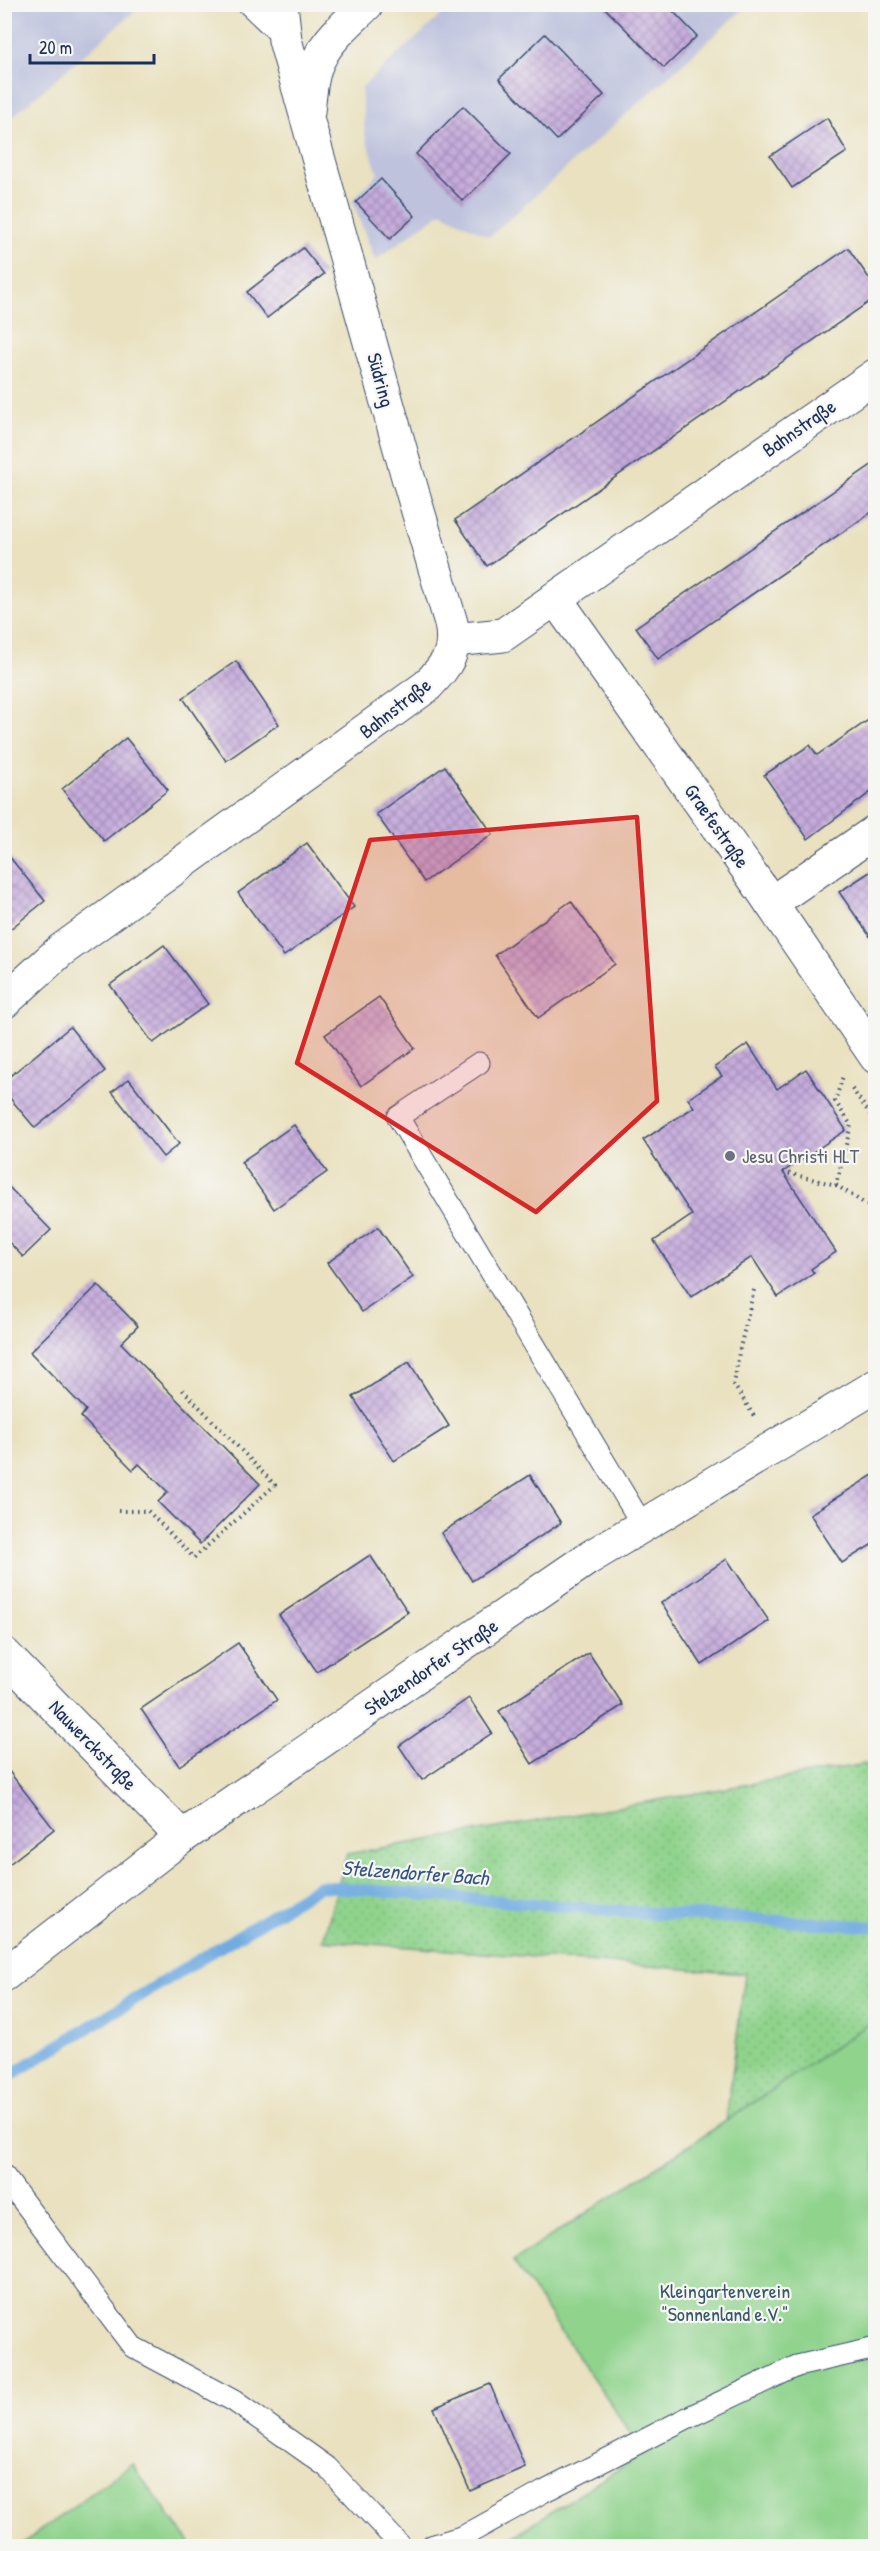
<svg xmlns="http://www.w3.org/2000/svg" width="880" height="2551" viewBox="0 0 880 2551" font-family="'Patrick Hand',sans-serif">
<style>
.industrial{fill:#bec2dd}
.grass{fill:url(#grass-dots);stroke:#558175;stroke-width:1.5}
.garden{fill:#8fd38c;stroke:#558175;stroke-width:1.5}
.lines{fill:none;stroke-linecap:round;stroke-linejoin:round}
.stream{stroke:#71abe1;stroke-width:12}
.building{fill:url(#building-cross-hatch)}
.service-casing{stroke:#3a4a6d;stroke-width:23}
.minor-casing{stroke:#3a4a6d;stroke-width:35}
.tertiary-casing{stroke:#3a4a6d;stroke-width:35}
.path{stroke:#3a4a6d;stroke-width:4;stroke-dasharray:1.5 4.5;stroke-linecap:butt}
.service{stroke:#fff;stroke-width:21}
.minor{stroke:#fff;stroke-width:33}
.tertiary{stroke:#fff;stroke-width:33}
.marked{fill:#d62828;fill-opacity:0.2;stroke:#d62828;stroke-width:4.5;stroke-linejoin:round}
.worship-dot{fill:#6b7280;stroke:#f6f6f2;stroke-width:2}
.labels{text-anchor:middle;stroke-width:4.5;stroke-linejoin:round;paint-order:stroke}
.street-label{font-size:20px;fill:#1b2f5e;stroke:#f6f6f2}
.worship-label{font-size:20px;fill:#5b616d;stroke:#f6f6f2;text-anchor:start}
.park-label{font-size:20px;fill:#38586a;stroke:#f6f6f2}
.water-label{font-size:21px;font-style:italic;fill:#355485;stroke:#f6f6f2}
</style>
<defs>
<pattern id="grass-dots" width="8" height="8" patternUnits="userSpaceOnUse" patternTransform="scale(1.5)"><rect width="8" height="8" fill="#8fd38c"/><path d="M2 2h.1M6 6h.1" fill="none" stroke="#7bb57b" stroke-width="1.8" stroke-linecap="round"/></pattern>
<pattern id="building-cross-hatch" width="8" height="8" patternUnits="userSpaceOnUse" patternTransform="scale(1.5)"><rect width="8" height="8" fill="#c6acdc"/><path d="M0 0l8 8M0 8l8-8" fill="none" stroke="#a08cb6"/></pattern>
</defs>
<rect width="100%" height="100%" fill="#f6f6f2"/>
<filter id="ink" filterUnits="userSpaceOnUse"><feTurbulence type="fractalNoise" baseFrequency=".0167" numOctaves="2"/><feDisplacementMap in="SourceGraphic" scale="12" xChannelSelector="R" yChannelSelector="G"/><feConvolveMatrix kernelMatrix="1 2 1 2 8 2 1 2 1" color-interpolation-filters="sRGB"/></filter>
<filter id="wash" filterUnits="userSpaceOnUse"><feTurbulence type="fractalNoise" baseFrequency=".008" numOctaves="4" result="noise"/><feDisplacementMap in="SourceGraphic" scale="24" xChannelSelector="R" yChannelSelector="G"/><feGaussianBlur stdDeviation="1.35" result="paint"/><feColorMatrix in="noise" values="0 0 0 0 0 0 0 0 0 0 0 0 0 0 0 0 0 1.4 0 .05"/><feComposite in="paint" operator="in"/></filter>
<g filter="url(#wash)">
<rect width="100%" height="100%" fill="#e9e1bf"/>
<g class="industrial">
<polygon points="5,4 142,4 142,5 5,123"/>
<polygon points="452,5 748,5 489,237 442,212 375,260 352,200 378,174 365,135 361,88"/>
</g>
<polygon class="grass" points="865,1764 876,1779 875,2020 726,2121 745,1974 323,1940 347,1854"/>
<g class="garden">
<polygon points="875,2020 875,2546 497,2546 644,2453 513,2261 726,2121"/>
<polygon points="132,2464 192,2546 19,2546"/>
</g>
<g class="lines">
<polyline class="stream" points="4,2079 320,1886 619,1911 876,1927"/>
</g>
<g id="blocks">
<g class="building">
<polygon points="604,4 666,4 697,36 664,68 603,6"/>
<polygon points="545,34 604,95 557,140 499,79"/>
<polygon points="463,106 511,154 463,201 416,154"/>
<polygon points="827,118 847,152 792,188 770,156"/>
<polygon points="381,179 415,216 390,239 356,202"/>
<polygon points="303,248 324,274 267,318 247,292"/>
<polygon points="848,248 876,288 876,297 487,566 455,520"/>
<polygon points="876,462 876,509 658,659 636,627"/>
<polygon points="236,661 279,724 226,761 183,698"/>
<polygon points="876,715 876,788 808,839 764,775 810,745 817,755"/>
<polygon points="126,738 168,790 104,841 62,789"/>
<polygon points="445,766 493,834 424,882 376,814"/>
<polygon points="307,843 354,907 284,956 238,893"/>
<polygon points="4,850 45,901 4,934"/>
<polygon points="876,868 876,945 839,892"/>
<polygon points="571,901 615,964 538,1018 495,955"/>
<polygon points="164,945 208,1004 153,1043 110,985"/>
<polygon points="379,997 415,1048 361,1086 325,1035"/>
<polygon points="70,1027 105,1071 35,1128 4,1091 4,1081"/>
<polygon points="748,1044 777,1089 806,1069 846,1130 783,1172 836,1252 811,1269 814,1273 778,1297 752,1257 691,1297 654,1241 692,1215 643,1140 694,1107 688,1099 722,1076 715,1067"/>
<polygon points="129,1079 179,1144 163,1157 112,1092"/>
<polygon points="294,1125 327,1172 274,1209 241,1162"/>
<polygon points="4,1182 51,1230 23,1257 4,1237"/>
<polygon points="378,1227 413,1277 362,1312 327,1263"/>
<polygon points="98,1285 138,1326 121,1343 260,1484 200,1544 158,1502 168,1492 139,1464 133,1470 81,1417 86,1410 30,1352"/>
<polygon points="409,1362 449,1426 394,1461 353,1397"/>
<polygon points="876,1473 876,1542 842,1563 810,1514"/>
<polygon points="530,1475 561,1523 472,1581 441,1533"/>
<polygon points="370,1555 408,1612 317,1672 279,1615"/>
<polygon points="727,1559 769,1621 702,1665 661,1603"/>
<polygon points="238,1643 277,1700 179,1766 141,1709"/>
<polygon points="589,1653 623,1705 532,1764 499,1711"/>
<polygon points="469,1698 492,1733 422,1780 399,1746"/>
<polygon points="4,1765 54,1829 4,1868"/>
<polygon points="490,2384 525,2467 470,2491 434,2408"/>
</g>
</g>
</g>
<g filter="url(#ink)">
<use href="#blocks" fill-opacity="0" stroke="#3a4a6d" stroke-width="1.5"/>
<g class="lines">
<g class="service-casing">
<g id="service">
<polyline points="248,4 287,41"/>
<polyline points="479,1063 398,1117 643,1526"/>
<polyline points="4,2176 133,2347 234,2401 327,2467 401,2546"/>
<polyline points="431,2546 464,2536 543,2492 687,2418 797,2366 876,2348"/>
</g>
</g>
<g class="minor-casing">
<g id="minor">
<polyline points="555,598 758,884 876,1057"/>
<polyline points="454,640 503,635 876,375"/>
<polyline points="771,903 876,831"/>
<polyline points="182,1837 587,1559 876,1386"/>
</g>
</g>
<g class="tertiary-casing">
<g id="tertiary">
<path d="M308 112C310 95 311 73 320 57 330 37 351 20 367 4"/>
<path d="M4 1002 60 951 427 686C447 664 457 654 451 623L408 477 285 40 281 4"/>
<polyline points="4,1654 182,1837 4,1975"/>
</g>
</g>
<g class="path">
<polyline points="852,1089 876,1122"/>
<polyline points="783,1172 836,1185 851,1125 835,1101 843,1076"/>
<polyline points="836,1185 876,1211"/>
<polyline points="754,1290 739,1352 734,1385 754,1416"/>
<polyline points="118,1511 148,1511 194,1558 275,1485 180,1387"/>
</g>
<use href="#service" class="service"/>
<use href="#minor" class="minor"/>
<use href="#tertiary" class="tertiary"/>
</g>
</g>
<path class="marked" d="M637 817 657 1101 536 1212 297 1063 370 840Z"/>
<circle class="worship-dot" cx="730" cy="1156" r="6"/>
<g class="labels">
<g class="street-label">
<text transform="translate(381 380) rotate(75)" y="7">Südring</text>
<text transform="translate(799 428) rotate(-35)" y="7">Bahnstraße</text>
<text transform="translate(395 708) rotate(-38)" y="7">Bahnstraße</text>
<text transform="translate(717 826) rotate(55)" y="7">Graefestraße</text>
<text transform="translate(431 1667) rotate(-34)" y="7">Stelzendorfer Straße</text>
<text transform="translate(93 1745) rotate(46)" y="7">Nauwerckstraße</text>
</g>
<g class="worship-label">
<text x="742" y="1163">Jesu Christi HLT</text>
</g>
<g class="park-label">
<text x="725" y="2298">Kleingartenverein<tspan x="725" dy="23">"Sonnenland e.V."</tspan></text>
</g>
<g class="water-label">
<text transform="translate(415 1873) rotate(4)" y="7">Stelzendorfer Bach</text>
</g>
</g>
<rect width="880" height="2551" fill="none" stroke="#f6f6f2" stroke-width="24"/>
<path d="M30 54v9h124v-9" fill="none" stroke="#1b2f5e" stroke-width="3"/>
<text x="39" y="54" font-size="18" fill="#1b2f5e" stroke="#f6f6f2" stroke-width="4.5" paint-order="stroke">20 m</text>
</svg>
